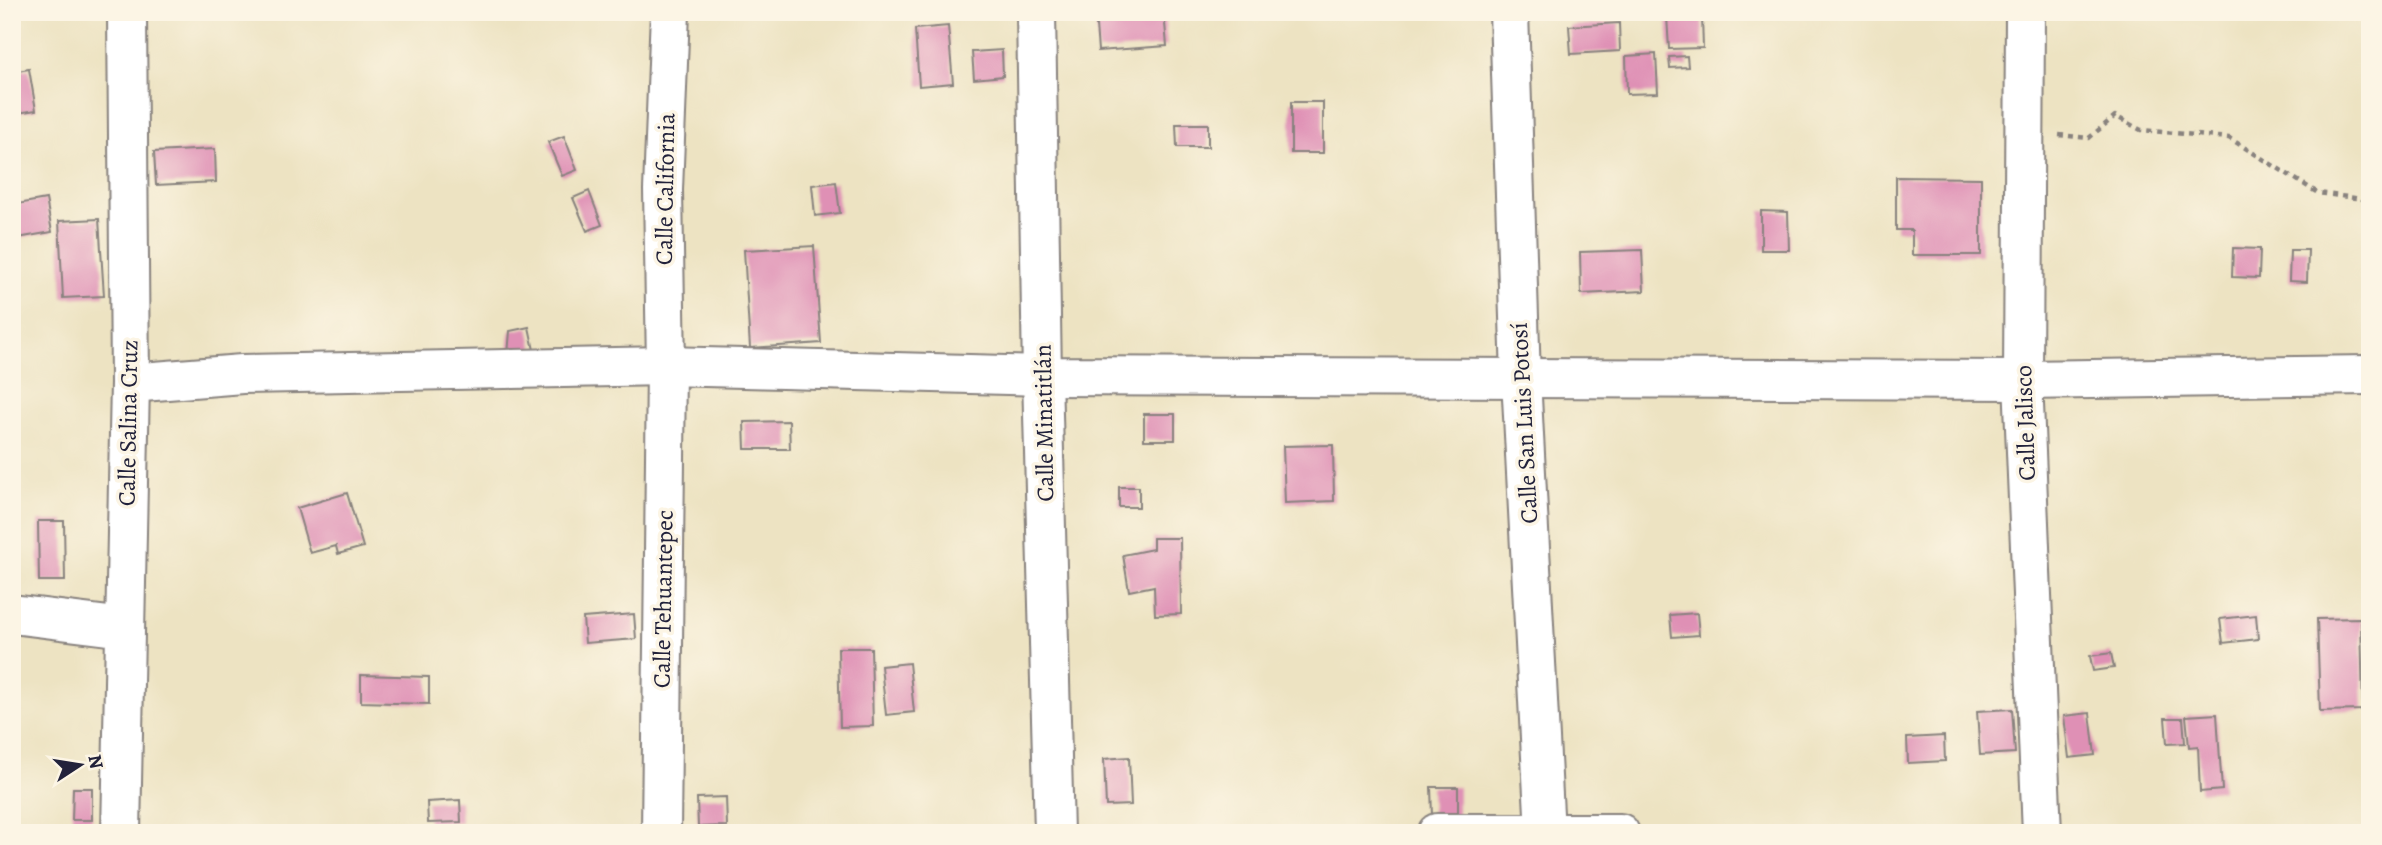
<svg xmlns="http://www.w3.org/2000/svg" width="2382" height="845" viewBox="0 0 2382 845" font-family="Alegreya,serif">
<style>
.building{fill:#df90b5}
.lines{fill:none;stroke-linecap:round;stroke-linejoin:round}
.minor-casing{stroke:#88827e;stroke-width:42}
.path{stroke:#88827e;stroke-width:4.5;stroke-dasharray:5 5;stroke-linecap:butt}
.minor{stroke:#fff;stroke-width:38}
.labels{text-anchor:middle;stroke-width:7;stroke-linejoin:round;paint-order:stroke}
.street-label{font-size:24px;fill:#22223b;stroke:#fcf5e5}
</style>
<rect width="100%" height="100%" fill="#fcf5e5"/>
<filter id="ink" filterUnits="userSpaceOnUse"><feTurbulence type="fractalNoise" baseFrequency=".0143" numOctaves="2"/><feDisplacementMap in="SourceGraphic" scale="14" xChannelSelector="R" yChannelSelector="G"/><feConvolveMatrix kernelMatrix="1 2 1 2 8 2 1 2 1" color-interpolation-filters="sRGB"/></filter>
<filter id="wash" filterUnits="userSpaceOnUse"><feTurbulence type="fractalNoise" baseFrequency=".00686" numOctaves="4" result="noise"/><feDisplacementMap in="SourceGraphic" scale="28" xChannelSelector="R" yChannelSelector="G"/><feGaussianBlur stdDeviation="1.57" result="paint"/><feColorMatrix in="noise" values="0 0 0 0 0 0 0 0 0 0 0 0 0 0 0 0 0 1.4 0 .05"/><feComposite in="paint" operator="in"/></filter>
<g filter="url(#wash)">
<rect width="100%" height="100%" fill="#ede3c2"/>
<g id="blocks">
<g class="building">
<polygon points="1095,12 1164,12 1167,46 1098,51"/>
<polygon points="1667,16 1702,16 1703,48 1669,49"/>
<polygon points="1619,23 1620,51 1571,54 1569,26"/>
<polygon points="948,26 953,83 919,86 915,29"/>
<polygon points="1002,50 1003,76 974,79 972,52"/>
<polygon points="1656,54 1658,93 1627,94 1626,56"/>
<polygon points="1687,56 1688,67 1670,68 1669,57"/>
<polygon points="29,69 36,110 12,114 12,72"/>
<rect x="1291" y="102" width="32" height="51"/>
<polygon points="1176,124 1208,124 1208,147 1177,147"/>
<polygon points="564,136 577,170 562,176 548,142"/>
<polygon points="215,149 216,182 156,185 154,152"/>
<polygon points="1896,177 1981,178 1981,255 1912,255 1912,230 1896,230"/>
<polygon points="836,182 840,213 815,216 812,185"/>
<polygon points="589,191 602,225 587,231 573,198"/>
<polygon points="46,199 52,232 12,239 12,205"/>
<polygon points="1761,211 1788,212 1789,250 1761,250"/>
<polygon points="99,219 104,296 63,298 59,221"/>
<polygon points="814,246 821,343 750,348 744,250"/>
<polygon points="2233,248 2260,249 2259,278 2232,277"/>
<polygon points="1642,250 1644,291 1581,294 1580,252"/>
<polygon points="2290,250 2308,250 2307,282 2289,281"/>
<polygon points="529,327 534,350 508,355 510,331"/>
<rect x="1144" y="414" width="31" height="26"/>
<polygon points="789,421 790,449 745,449 744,422"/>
<polygon points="1333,445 1334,501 1285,503 1283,446"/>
<rect x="1119" y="487" width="20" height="20"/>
<polygon points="347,493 363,547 338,554 336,546 310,553 297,508"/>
<polygon points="38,521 64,521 65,581 39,581"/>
<polygon points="1153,538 1180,538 1181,614 1155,615 1154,586 1129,591 1123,555 1153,549"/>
<polygon points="1697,613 1699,635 1672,637 1670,615"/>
<polygon points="634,614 636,639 585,643 583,618"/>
<polygon points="2256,615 2258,639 2223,643 2220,619"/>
<polygon points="2361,618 2363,710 2320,711 2317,619"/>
<polygon points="838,648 871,648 873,726 840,727"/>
<polygon points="2111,653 2114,668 2093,671 2090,656"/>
<polygon points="909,663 914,712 886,715 881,666"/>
<polygon points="361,675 429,677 429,704 361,702"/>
<polygon points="2012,709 2015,753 1980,755 1977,711"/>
<polygon points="2090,713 2095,755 2069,758 2064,716"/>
<polygon points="2217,714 2222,790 2200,792 2198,746 2189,747 2186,716"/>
<polygon points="2165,718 2183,718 2185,743 2167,744"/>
<polygon points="1944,736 1945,761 1908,763 1907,738"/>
<polygon points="1129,757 1131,805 1106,806 1104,759"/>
<polygon points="1431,787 1458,787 1458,816 1432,816"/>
<polygon points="73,788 92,788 92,820 72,820"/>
<polygon points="726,797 727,826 698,827 697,798"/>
<polygon points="460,800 461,822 428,823 427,802"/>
</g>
</g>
</g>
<g filter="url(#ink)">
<use href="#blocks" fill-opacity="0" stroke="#88827e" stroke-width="2"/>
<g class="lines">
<g class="minor-casing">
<g id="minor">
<polyline points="1036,12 1042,376 1054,833"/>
<polyline points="1509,12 1521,378 1545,833"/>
<polyline points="2025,12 2023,380 2042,833"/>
<polyline points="130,383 242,374 666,366 1042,376 2023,380 2370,375"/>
<polyline points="12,614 125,628"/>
<polyline points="121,833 130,383 127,12"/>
<polyline points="661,833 666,366 663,190 670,12"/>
<polyline points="1437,833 1620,833"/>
</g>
</g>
<polyline class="path" points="2059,135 2089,138 2115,116 2141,130 2229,138 2318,193 2370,200"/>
<use href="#minor" class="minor"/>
</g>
</g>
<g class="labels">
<g class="street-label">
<text transform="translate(665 189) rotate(-89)" y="8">Calle California</text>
<text transform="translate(128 423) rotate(-89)" y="8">Calle Salina Cruz</text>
<text transform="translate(1044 423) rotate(-91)" y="8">Calle Minatitlán</text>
<text transform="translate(1524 423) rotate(-93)" y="8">Calle San Luis Potosí</text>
<text transform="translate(2025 423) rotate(-92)" y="8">Calle Jalisco</text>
<text transform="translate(663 599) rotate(-89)" y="8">Calle Tehuantepec</text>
</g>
</g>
<rect width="2382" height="845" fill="none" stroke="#fcf5e5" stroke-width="42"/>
<g transform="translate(80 765) rotate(78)" stroke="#fcf5e5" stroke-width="5" paint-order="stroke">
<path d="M0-5L12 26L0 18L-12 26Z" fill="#22223b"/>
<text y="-10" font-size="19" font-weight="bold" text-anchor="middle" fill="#22223b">N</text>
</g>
</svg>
